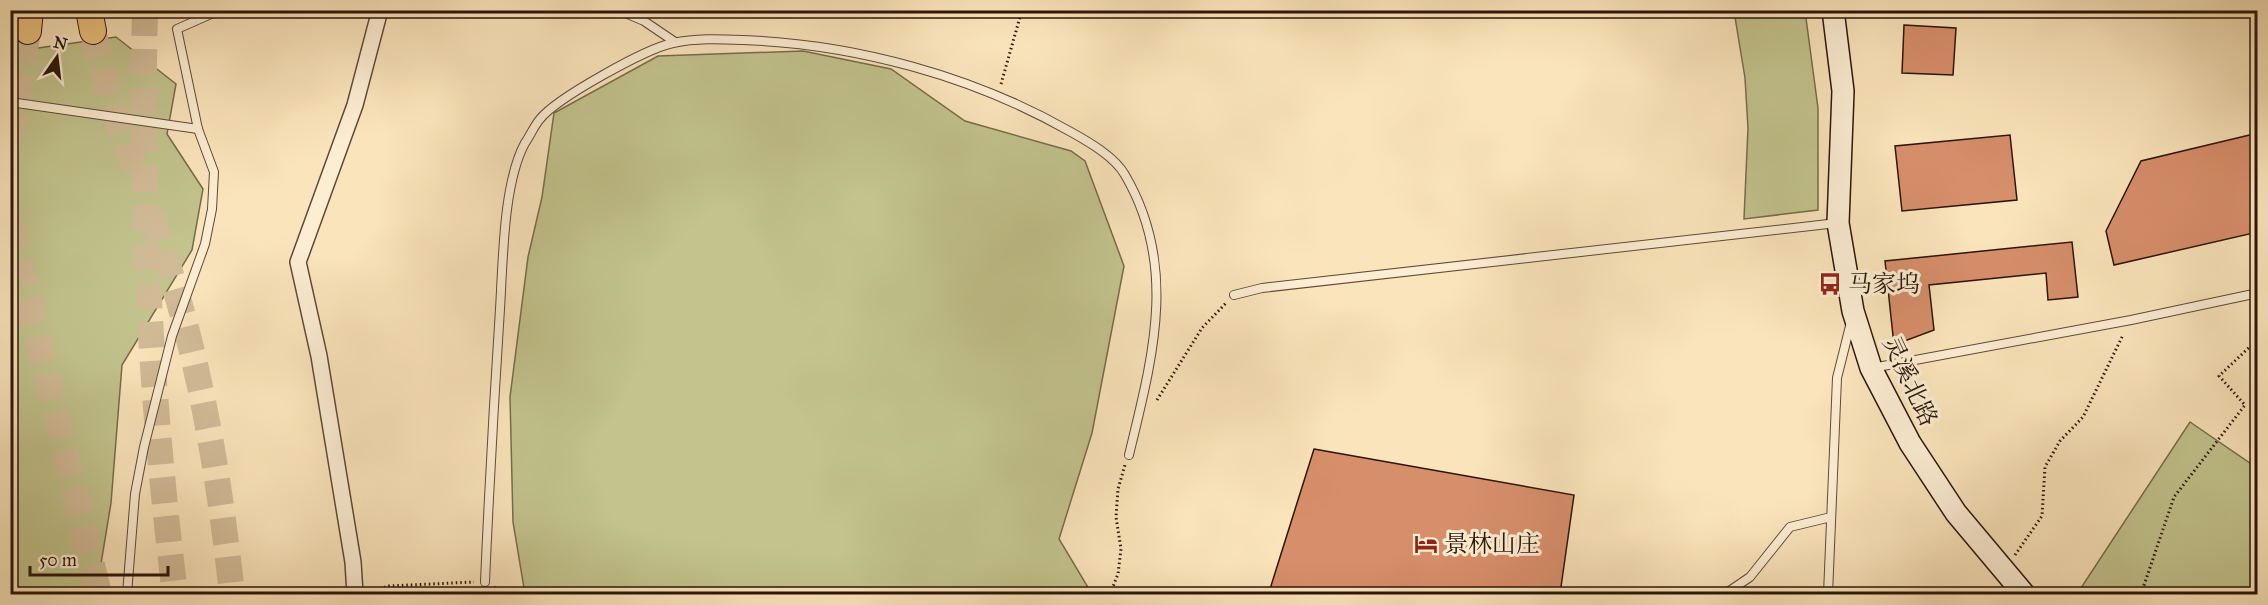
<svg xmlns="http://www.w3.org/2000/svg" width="2268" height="605" viewBox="0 0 2268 605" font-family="'IM FELL Great Primer','Noto Serif SC',serif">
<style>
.green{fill:#c2c38d;stroke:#766c4a;stroke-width:1.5}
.building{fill:#d78e6b;stroke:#2b1508;stroke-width:1.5}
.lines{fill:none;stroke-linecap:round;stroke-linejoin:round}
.trunk-tunnel{stroke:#d1bb97;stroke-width:26;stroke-dasharray:26 13;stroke-linecap:butt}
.service-casing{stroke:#5f4935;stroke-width:10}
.minor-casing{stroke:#5f4935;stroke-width:18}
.secondary-casing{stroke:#2b1508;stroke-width:24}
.trunk-casing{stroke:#2b1508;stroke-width:28}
.path{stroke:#2b1508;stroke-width:3;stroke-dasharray:1.5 3;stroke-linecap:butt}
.service{stroke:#fcedd3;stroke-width:8}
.minor{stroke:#fcedd3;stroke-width:15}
.secondary{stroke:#fcedd3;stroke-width:21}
.trunk{stroke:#edc27e;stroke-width:26}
.labels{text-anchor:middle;stroke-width:6;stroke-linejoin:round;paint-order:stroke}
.poi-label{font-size:24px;fill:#2b1508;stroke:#fcedd3;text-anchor:start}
.street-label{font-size:24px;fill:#2b1508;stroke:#fcedd3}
</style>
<rect width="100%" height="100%" fill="#fae4bb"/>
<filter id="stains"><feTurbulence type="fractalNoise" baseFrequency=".00333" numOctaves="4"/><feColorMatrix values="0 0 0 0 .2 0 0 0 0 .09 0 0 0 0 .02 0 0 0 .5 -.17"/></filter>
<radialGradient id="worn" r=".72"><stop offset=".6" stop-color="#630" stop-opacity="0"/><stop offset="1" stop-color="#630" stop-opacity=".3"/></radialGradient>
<g class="green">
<polygon points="1734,11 1805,11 1818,108 1818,210 1744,219 1748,128 1745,78"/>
<polygon points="116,37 176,84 167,134 203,189 192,250 122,365 111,503 96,594 11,594 10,52"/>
<polygon points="803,51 891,69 965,121 1071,151 1085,161 1124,266 1092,433 1059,539 1092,594 525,594 513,522 510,397 528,257 542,197 554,113 658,56"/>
<polygon points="2190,422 2257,468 2257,594 2077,594"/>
</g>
<g class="building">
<polygon points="1904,25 1956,28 1953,75 1902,73"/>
<polygon points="2258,133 2258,232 2114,265 2106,231 2141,161"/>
<polygon points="2010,135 2017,200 1902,211 1895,146"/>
<polygon points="2072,242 2078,297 2048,300 2046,273 1929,285 1934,330 1894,345 1885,261"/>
<polygon points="1314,449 1574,495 1560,594 1276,594 1270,589"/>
</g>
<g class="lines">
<g class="trunk-tunnel">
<path d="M145 10C140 206 151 400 175 594"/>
<polyline points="93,31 114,114 137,175"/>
<polyline points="10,138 28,31"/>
<path d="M151 215C196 338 218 464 232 594"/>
<polyline points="10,223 99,594"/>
</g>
<g class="service-casing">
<g id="service">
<polyline points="618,10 644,21 675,42"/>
<polyline points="10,102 198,129"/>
<polyline points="1234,295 1262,288 1837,223"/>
<polyline points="1872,368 2131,320 2258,293"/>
<path d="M485 582C489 491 494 400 500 309 503 262 503 183 525 143 530 136 534 126 540 119 557 98 645 49 673 43 696 38 719 39 743 40 855 44 973 76 1071 132 1089 142 1115 157 1125 175 1179 267 1152 359 1129 455"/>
<polyline points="127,594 135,494 144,447 172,336 205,244 212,209 214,172 198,129 177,29 220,10"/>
<polyline points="1725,594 1750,577 1790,527 1831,517"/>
<polyline points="1828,594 1837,378 1851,322"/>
</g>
</g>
<g class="minor-casing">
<polyline id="minor" points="355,594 353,562 319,356 298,262 355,105 380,10"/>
</g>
<g class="secondary-casing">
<polyline id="secondary" points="1833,10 1843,91 1838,223 1853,311 1871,368 1910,443 1956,513 2024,594"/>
</g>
<g class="trunk-casing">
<g id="trunk">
<polyline points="89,10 93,31"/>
<polyline points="28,31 30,10"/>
</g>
</g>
<g class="path">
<polyline points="1001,84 1022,10"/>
<polyline points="1157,400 1202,328 1226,303"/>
<polyline points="2015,555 2042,516 2045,467 2060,441 2083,417 2123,335"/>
<polyline points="494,587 503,594"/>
<polyline points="2041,590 2063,594"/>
<polyline points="371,591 389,586 474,582"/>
<polyline points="1110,594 1118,574 1121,549 1116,517 1118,489 1125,465"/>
<polyline points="2141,594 2174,497 2245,405 2219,376 2258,339"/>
</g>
<use href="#service" class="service"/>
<use href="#minor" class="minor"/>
<use href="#secondary" class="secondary"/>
<use href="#trunk" class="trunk"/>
</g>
<defs>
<g id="bus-bare" transform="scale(1.8)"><path d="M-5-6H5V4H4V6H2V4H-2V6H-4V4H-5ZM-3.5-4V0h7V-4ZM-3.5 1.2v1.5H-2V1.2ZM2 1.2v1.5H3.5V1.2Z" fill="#8f2418" stroke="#fcedd3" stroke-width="2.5" paint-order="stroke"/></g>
<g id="hotel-bare" transform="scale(1.8)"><path d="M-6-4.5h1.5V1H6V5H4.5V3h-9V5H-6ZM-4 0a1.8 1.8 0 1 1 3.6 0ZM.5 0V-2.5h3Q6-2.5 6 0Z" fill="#8f2418" stroke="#fcedd3" stroke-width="2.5" paint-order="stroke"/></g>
</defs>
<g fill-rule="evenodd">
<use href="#bus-bare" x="1830" y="284"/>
<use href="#hotel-bare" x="1426" y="544"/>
</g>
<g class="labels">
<g class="poi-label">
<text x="1848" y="292">马家坞</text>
<text x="1444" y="552">景林山庄</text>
</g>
<g class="street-label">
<text transform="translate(1910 381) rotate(65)" y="8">灵溪北路</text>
</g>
</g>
<rect width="2268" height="605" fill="none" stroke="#fae4bb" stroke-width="36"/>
<rect x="12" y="12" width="2244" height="581" fill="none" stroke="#2b1508" stroke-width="3"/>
<rect x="18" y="18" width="2232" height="569" fill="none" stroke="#2b1508" stroke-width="1.5"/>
<g transform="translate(57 57) rotate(14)" stroke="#fcedd3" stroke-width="4.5" paint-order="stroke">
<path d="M0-4.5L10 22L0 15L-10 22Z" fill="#2b1508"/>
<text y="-9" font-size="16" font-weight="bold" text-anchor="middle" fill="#2b1508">N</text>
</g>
<path d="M30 566v9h138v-9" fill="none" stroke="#2b1508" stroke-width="3"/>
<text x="39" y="566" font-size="18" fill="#2b1508" stroke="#fcedd3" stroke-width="4.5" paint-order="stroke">50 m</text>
<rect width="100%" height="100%" filter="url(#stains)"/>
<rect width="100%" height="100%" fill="url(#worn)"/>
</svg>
